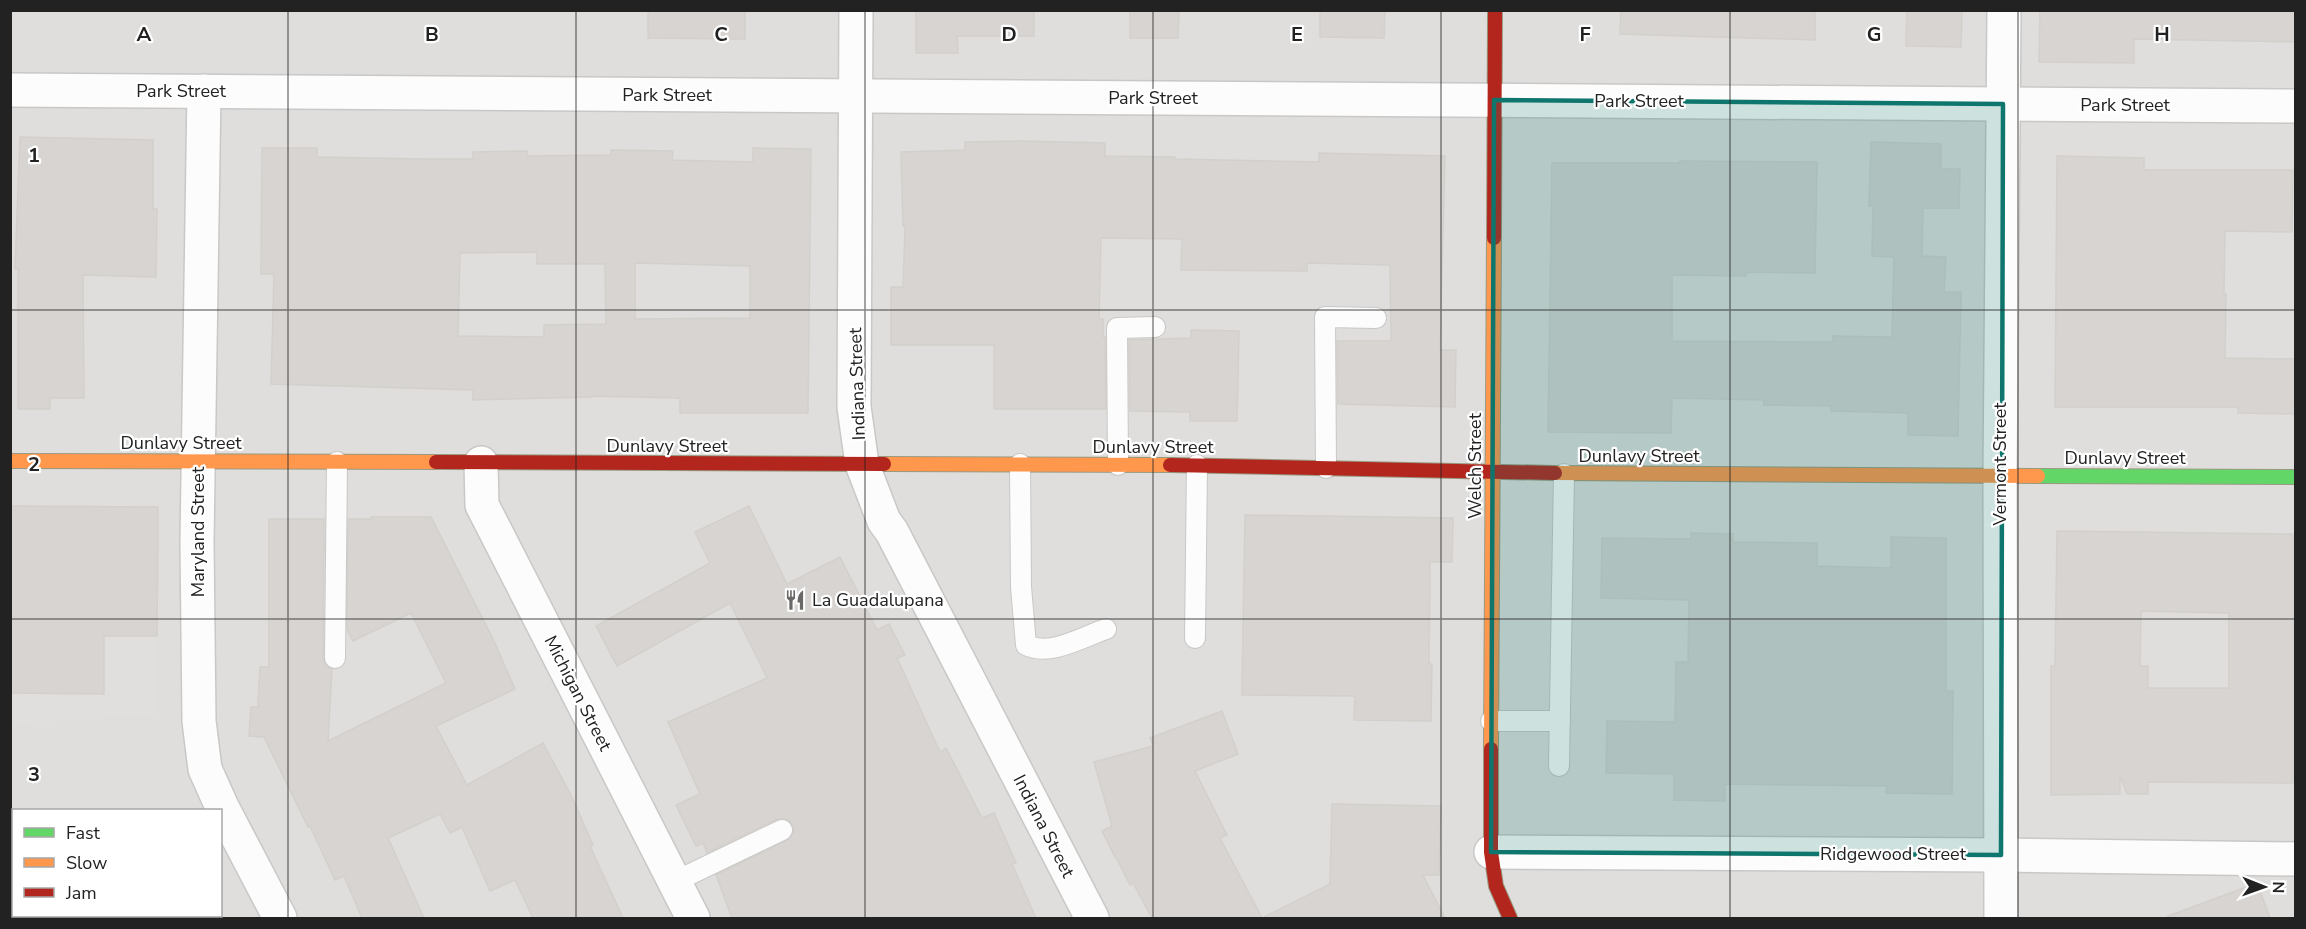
<svg xmlns="http://www.w3.org/2000/svg" width="2306" height="929" viewBox="0 0 2306 929" font-family="'Nunito Sans',sans-serif">
<style>
.residential{fill:#dfdedc;fill-rule:evenodd}
.parking{fill:#e0dfde}
.building{fill:#d7d4d2;stroke:#d3d0cc;stroke-width:1.5;fill-rule:evenodd}
.lines{fill:none;stroke-linecap:round;stroke-linejoin:round}
.lane-casing{stroke:#c9c8c7;stroke-width:22}
.street-casing{stroke:#c9c8c7;stroke-width:36}
.fast-casing{stroke:#999a82;stroke-width:16}
.slow-casing{stroke:#999a82;stroke-width:16}
.jam-casing{stroke:#999a82;stroke-width:16}
.lane{stroke:#fdfcfc;stroke-width:20}
.street{stroke:#fdfcfc;stroke-width:33}
.fast{stroke:#63d668;stroke-width:14}
.slow{stroke:#ff974d;stroke-width:14}
.jam{stroke:#b3261e;stroke-width:14}
.marked{fill:#0f766e;fill-opacity:0.2;stroke:#0f766e;stroke-width:4.5;stroke-linejoin:round}
.grid{fill:none;stroke:#222;stroke-width:1.5;stroke-opacity:0.55}
.labels{text-anchor:middle;stroke-width:4.5;stroke-linejoin:round;paint-order:stroke}
.street-label{font-size:18px;fill:#222;stroke:#fff}
.poi-label{font-size:18px;fill:#222;stroke:#fff;text-anchor:start}
.grid-label{font-size:20px;text-anchor:middle;font-weight:bold;fill:#222;stroke:#fff;stroke-width:4.5;stroke-linejoin:round;paint-order:stroke}
</style>
<rect width="100%" height="100%" fill="#f0eeeb"/>
<path class="residential" d="M10 11H2295V918H11ZM14 810H220V916H14Z"/>
<polygon class="parking" points="104,636 157,636 155,714 23,723 11,729 11,693 104,694"/>
<g class="building">
<polygon points="648,10 745,10 745,39 648,38"/>
<polygon points="916,10 1034,10 1034,36 957,36 958,53 916,53"/>
<polygon points="1130,10 1179,10 1178,38 1130,38"/>
<polygon points="1320,10 1385,10 1384,38 1320,37"/>
<polygon points="1621,10 1815,10 1815,40 1620,34"/>
<polygon points="1907,10 1962,10 1961,47 1906,46"/>
<polygon points="2040,10 2295,10 2295,42 2134,39 2134,63 2039,62"/>
<polygon points="20,137 153,140 153,209 157,209 156,277 83,275 84,398 50,398 50,409 18,409 18,269 15,269"/>
<polygon points="1022,141 1105,143 1105,156 1175,157 1175,159 1319,162 1319,153 1445,156 1440,350 1456,350 1455,407 1338,404 1337,341 1391,341 1390,265 1307,263 1307,271 1181,270 1182,239 1101,238 1099,319 1103,319 1103,337 1105,337 1106,409 994,409 994,345 891,345 891,287 903,287 905,226 903,226 901,152 965,150 965,142"/>
<polygon points="1871,142 1941,144 1941,169 1960,169 1959,208 1923,208 1922,256 1946,257 1944,292 1961,292 1958,436 1908,435 1908,413 1831,411 1831,406 1764,405 1764,400 1672,398 1671,433 1548,432 1552,163 1680,163 1680,161 1817,162 1815,273 1746,272 1746,276 1672,275 1672,341 1833,342 1833,336 1892,337 1894,257 1872,256 1873,206 1869,206"/>
<path d="M262 148H317V157L423 159H473V152L527 151V156L611 155V150L673 151 672 160 753 162V148L811 149 808 413H680V398L591 396V397L473 400V390L271 384 274 274H261ZM537 252V264H605L606 324 544 325V337L458 336 460 253ZM635 263 750 266V318L635 319Z"/>
<polygon points="2057,156 2144,158 2144,170 2293,170 2292,232 2225,231 2224,294 2226,294 2225,358 2295,359 2295,414 2238,413 2238,407 2055,407"/>
<polygon points="1191,330 1239,331 1237,421 1190,421 1190,412 1130,411 1129,340 1191,338"/>
<polygon points="11,506 158,507 157,636 104,636 104,694 10,693"/>
<polygon points="749,506 787,584 840,557 877,630 889,624 905,655 897,658 940,752 946,748 982,818 994,813 1016,863 1012,864 1036,918 732,918 716,875 788,840 794,831 793,825 788,820 777,819 707,853 703,843 696,846 676,805 700,794 668,722 767,678 730,603 617,666 596,626 710,563 695,532"/>
<polygon points="1245,515 1453,518 1452,562 1430,562 1429,664 1432,664 1431,721 1354,720 1355,696 1242,695"/>
<polygon points="371,517 431,517 494,641 515,689 436,726 467,785 543,743 571,795 593,845 590,846 623,918 533,918 515,880 490,891 462,827 450,833 440,814 388,838 424,918 362,918 344,876 335,880 310,826 308,827 264,737 249,736 251,707 258,707 260,667 269,667 269,519 324,519 323,658 325,664 332,669 328,741 446,683 411,613 353,641 347,629 348,519 371,519"/>
<path d="M2057 531 2293 534V783L2148 782V794H2127L2120 776V794L2051 795V666H2055ZM2141 611 2229 613V688H2148V666H2140Z"/>
<polygon points="1691,533 1733,534 1733,542 1817,543 1817,566 1891,568 1891,537 1946,538 1946,691 1953,691 1952,794 1886,793 1887,786 1725,784 1725,801 1674,800 1674,774 1606,773 1607,721 1675,722 1676,662 1688,662 1689,600 1601,598 1602,538 1691,539"/>
<polygon points="1222,711 1238,754 1195,771 1227,835 1220,838 1262,918 1152,918 1133,883 1130,885 1116,857 1115,857 1102,831 1112,826 1094,762 1153,746 1150,738"/>
<polygon points="1332,804 1441,806 1439,875 1423,875 1445,918 1262,918 1330,884"/>
<polygon points="2257,883 2270,918 2168,918 2168,916"/>
</g>
<g class="lines">
<g class="lane-casing">
<g id="lane">
<path d="M1020 464 1021 587 1026 645C1050 657 1082 637 1106 629"/>
<polyline points="1118,465 1117,328 1155,327"/>
<polyline points="1326,468 1325,317 1376,318"/>
<polyline points="1195,638 1197,465"/>
<polyline points="335,658 337,462"/>
<polyline points="1491,721 1560,721"/>
<polyline points="1559,766 1564,474"/>
<polyline points="674,882 782,830"/>
</g>
</g>
<g class="street-casing">
<g id="street">
<polyline points="856,10 854,407 862,464 884,521 892,532 1092,918"/>
<polyline points="10,90 2296,106"/>
<polyline points="204,91 197,542 199,721 205,769 222,807 280,918"/>
<polyline points="481,463 482,505 693,918"/>
<polyline points="1491,852 2001,855 2296,859"/>
<polyline points="2001,918 2000,476 2004,10"/>
</g>
</g>
<g class="fast-casing">
<polyline id="fast" points="2038,476 2296,477"/>
</g>
<g class="slow-casing">
<g id="slow">
<polyline points="10,461 436,462"/>
<polyline points="884,464 1170,465"/>
<polyline points="1555,473 2038,476"/>
<polyline points="1491,749 1494,238"/>
</g>
</g>
<g class="jam-casing">
<g id="jam">
<polyline points="1494,238 1495,10"/>
<polyline points="436,462 884,464"/>
<polyline points="1170,465 1555,473"/>
<polyline points="1491,749 1491,852 1496,886 1510,918"/>
</g>
</g>
<use href="#lane" class="lane"/>
<use href="#street" class="street"/>
<use href="#fast" class="fast"/>
<use href="#slow" class="slow"/>
<use href="#jam" class="jam"/>
</g>
<path class="marked" d="M1494 100 2003 104 2001 855 1491 852Z"/>
<path class="grid" d="M288 10V918M576 10V918M865 10V918M1153 10V918M1441 10V918M1730 10V918M2018 10V918M10 310H2296M10 619H2296"/>
<defs>
<g id="restaurant-bare" transform="scale(1.62)"><path d="M-5-6h1v4h1v-4h1v4h1v-4h1v5L-1.5 .5V6h-2V.5L-5-1ZM5-6V6H3V1.5H1.5Q1.5-4 5-6Z" fill="#6a6968" stroke="#fff" stroke-width="2.5" paint-order="stroke"/></g>
</defs>
<g fill-rule="evenodd">
<use href="#restaurant-bare" x="795" y="600"/>
</g>
<g class="labels">
<g class="street-label">
<text x="181" y="97">Park Street</text>
<text x="667" y="101">Park Street</text>
<text x="1153" y="104">Park Street</text>
<text x="1639" y="107">Park Street</text>
<text x="2125" y="111">Park Street</text>
<text transform="translate(857 384) rotate(-92)" y="6">Indiana Street</text>
<text x="181" y="449">Dunlavy Street</text>
<text x="667" y="452">Dunlavy Street</text>
<text x="1153" y="453">Dunlavy Street</text>
<text x="1639" y="462">Dunlavy Street</text>
<text x="2125" y="464">Dunlavy Street</text>
<text transform="translate(2000 464) rotate(-90)" y="6">Vermont Street</text>
<text transform="translate(1475 466) rotate(-90)" y="6">Welch Street</text>
<text transform="translate(198 532) rotate(-90)" y="6">Maryland Street</text>
<text transform="translate(578 693) rotate(63)" y="6">Michigan Street</text>
<text transform="translate(1044 826) rotate(63)" y="6">Indiana Street</text>
<text x="1893" y="860">Ridgewood Street</text>
</g>
<g class="poi-label">
<text x="812" y="606">La Guadalupana</text>
</g>
</g>
<g class="grid-label">
<text x="144" y="41">A</text>
<text x="432" y="41">B</text>
<text x="721" y="41">C</text>
<text x="1009" y="41">D</text>
<text x="1297" y="41">E</text>
<text x="1585" y="41">F</text>
<text x="1874" y="41">G</text>
<text x="2162" y="41">H</text>
<text x="34" y="162">1</text>
<text x="34" y="471">2</text>
<text x="34" y="781">3</text>
</g>
<rect width="2306" height="929" fill="none" stroke="#222222" stroke-width="24"/>
<rect x="12" y="809" width="210" height="108" fill="#ffffff" stroke="#a7a7a7" stroke-width="1.5"/>
<rect x="24" y="828" width="30" height="9" fill="#63d668" stroke="#a7a7a7" stroke-width="1.5"/>
<text x="66" y="839" font-size="18" fill="#222222">Fast</text>
<rect x="24" y="858" width="30" height="9" fill="#ff974d" stroke="#a7a7a7" stroke-width="1.5"/>
<text x="66" y="869" font-size="18" fill="#222222">Slow</text>
<rect x="24" y="888" width="30" height="9" fill="#b3261e" stroke="#a7a7a7" stroke-width="1.5"/>
<text x="66" y="899" font-size="18" fill="#222222">Jam</text>
<g transform="translate(2264 887) rotate(91)" stroke="#ffffff" stroke-width="4.5" paint-order="stroke">
<path d="M0-4.5L10 22L0 15L-10 22Z" fill="#222222"/>
<text y="-9" font-size="16" font-weight="bold" text-anchor="middle" fill="#222222">N</text>
</g>
</svg>
